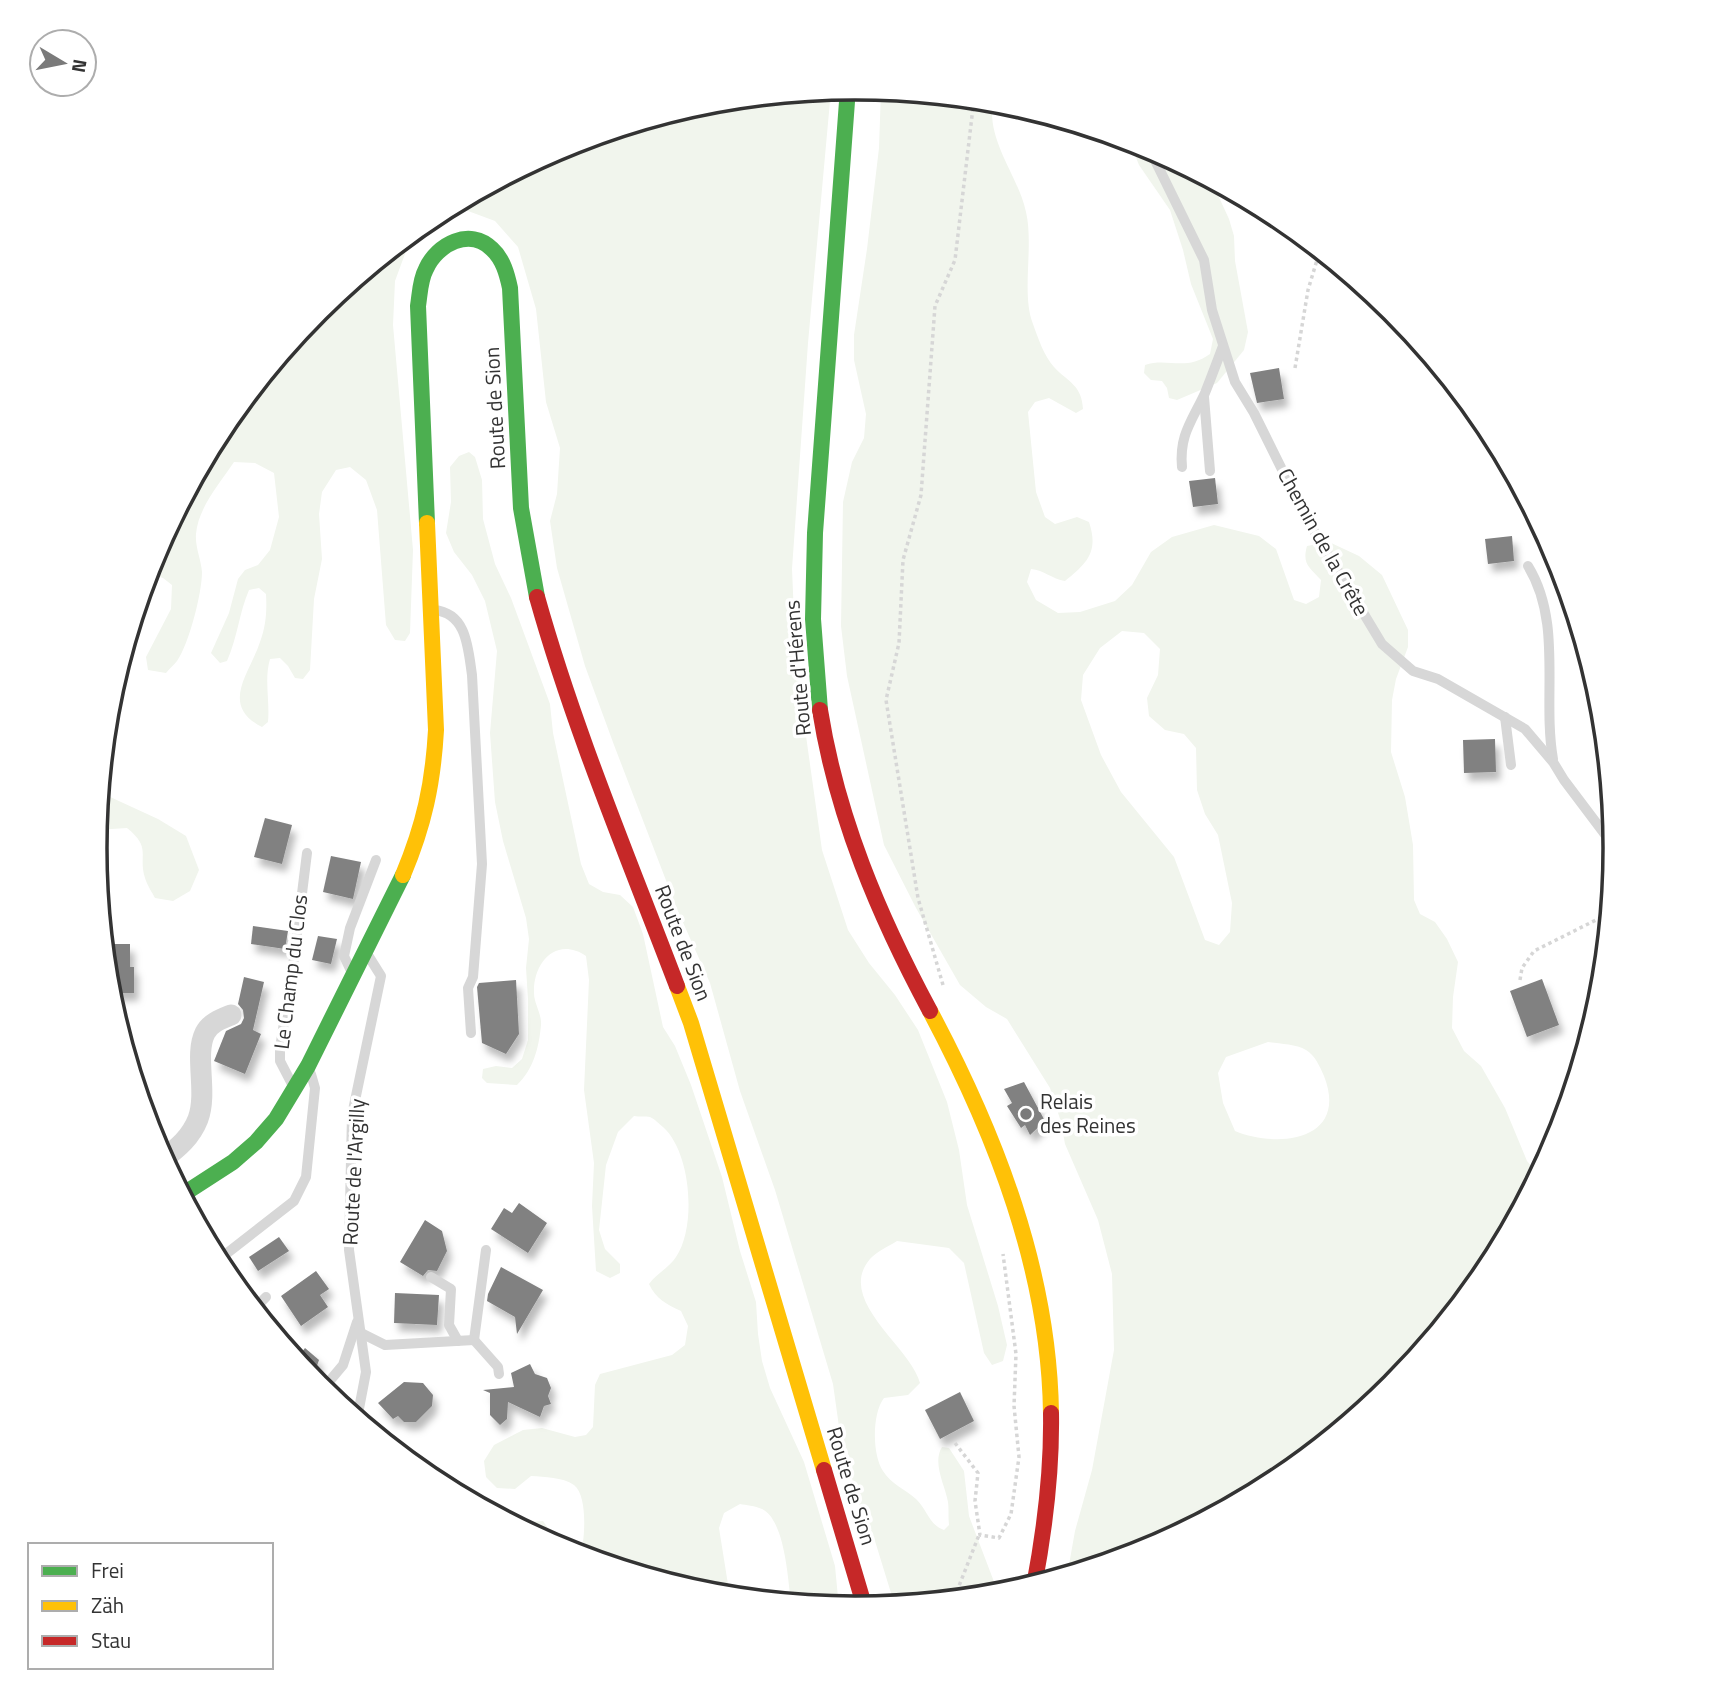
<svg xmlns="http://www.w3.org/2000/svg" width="1711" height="1697" viewBox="0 0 1711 1697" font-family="'Titillium Web',sans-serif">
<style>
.green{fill:#f1f5ed;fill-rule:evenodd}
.building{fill:#818181;filter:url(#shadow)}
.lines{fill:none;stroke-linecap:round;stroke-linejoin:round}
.path{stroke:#d6d6d6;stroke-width:3.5;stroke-dasharray:3.5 3.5;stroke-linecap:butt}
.lane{stroke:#d7d7d7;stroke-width:10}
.street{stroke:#d7d7d7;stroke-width:21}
.fast{stroke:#4caf50;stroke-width:16}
.slow{stroke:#ffc107;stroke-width:16}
.jam{stroke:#c62828;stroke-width:16}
.poi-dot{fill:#7a7a7a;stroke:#fff;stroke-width:2.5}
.labels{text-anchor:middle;stroke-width:7;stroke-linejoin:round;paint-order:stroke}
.street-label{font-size:21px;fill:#333;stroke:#fff}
.poi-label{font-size:21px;fill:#333;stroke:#fff;text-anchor:start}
.rim{fill:none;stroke:#333;stroke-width:3.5}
</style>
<defs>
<filter id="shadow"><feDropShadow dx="4.5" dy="8" stdDeviation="3.5" flood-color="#0004"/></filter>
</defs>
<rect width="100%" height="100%" fill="#fff"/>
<g class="green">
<path d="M831 90 808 343 792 569 795 639 801 700 822 850 848 930 869 963 895 995 918 1030 947 1102 959 1150 967 1205 998 1306 1007 1345 1003 1361 992 1365 984 1353 964 1263 949 1248 897 1241C889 1246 876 1252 870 1259 835 1300 911 1347 920 1383L908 1395 884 1398C872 1413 872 1455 883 1471 891 1484 905 1489 916 1499 927 1509 929 1525 944 1530L949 1525C948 1517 949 1509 948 1502 945 1485 932 1463 942 1447L949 1448 964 1471 969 1516 996 1587V1596L895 1606 875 1541 862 1515 840 1434 833 1384 775 1190 740 1091 710 983 677 909 614 745 585 666 557 568 550 521 557 494 560 448 546 402 536 309 518 247 495 221 460 208 440 212 565 145 707 102Z"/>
<path d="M881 90 993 101C986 141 1018 175 1026 212 1034 246 1021 294 1033 324 1038 338 1044 356 1054 367 1068 382 1082 385 1083 409L1076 413 1049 398 1035 402 1028 412 1036 492 1045 517 1055 524 1077 517 1089 522C1099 552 1087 563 1065 581 1052 579 1044 570 1031 569L1027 582 1036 600 1058 613 1080 612 1115 601 1132 585 1151 552 1172 537 1214 525 1259 536 1276 549 1294 600 1306 604 1319 597 1321 580C1309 567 1302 564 1307 546L1329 542 1359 556 1382 575 1408 630V647L1396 679 1392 700 1391 752 1405 797 1413 845 1414 900 1420 914 1435 922 1447 939 1458 962 1453 997 1452 1028 1464 1051 1481 1066 1505 1108 1527 1161 1539 1176 1488 1272 1393 1387 1278 1481 1146 1552 1067 1576 1075 1531 1092 1470 1114 1350 1112 1274 1098 1220 1065 1144 1061 1122 1050 1088 1007 1019 986 1007 960 985 916 908 884 845 847 676 841 626 843 502 852 462 864 438 866 414 854 360V335L867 249 879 148ZM1122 631 1144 633 1160 649 1158 675 1147 698 1149 716 1165 730 1184 734 1196 748 1197 790 1205 814 1218 835 1232 903 1230 932 1219 945 1205 940 1174 857 1121 792 1101 755 1081 700 1083 675 1100 648ZM1268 1042C1279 1044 1296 1044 1306 1050 1315 1055 1320 1067 1324 1076 1349 1140 1279 1149 1235 1131L1223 1103 1218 1073 1226 1057Z"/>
<path d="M1129 140 1147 146 1211 180 1229 219 1234 236 1235 261 1248 332 1244 350 1217 383 1177 400 1169 398 1167 388 1162 381 1151 380 1144 373 1145 365C1168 357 1185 372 1210 354L1213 339 1191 284 1183 250 1170 210 1139 165Z"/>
<path d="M435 214 409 243 395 281 393 325 413 550 410 633 405 641 395 640 386 625 377 510 366 480 350 467 336 470 322 492 319 514 322 559 314 599 310 670 303 679 295 678 288 666 280 658 270 659C264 680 270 700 268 722L262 727C219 705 250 673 260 642 266 626 267 611 266 594L259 588 249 590C239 613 238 636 227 661L220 663 211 653 229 613 238 579 245 570 258 565 270 550 279 517 274 473 255 463 234 462C220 483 198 508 196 534 195 547 201 559 202 572 202 593 189 644 177 661 174 665 169 669 166 673L148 670 146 657 171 609 172 585 163 578 148 573 153 557 223 425 318 310Z"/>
<path d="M469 452 475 457 482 480 483 519 495 564 511 598 550 704 553 733 581 864 589 884 603 892 620 895 633 907 643 934 663 1027 675 1046 691 1085 722 1177 740 1251 756 1302 758 1334 762 1361 770 1388 804 1462 835 1566 839 1608 791 1603C788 1580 785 1520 762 1509 755 1506 746 1505 740 1504L724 1513 719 1528 730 1597 707 1595 636 1573 628 1559 613 1558 606 1564 564 1551 525 1531 529 1522 543 1521 562 1548 575 1553 582 1548C585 1533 587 1495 574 1485 562 1477 545 1477 531 1476L515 1489 497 1488 486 1477 484 1461 494 1445 523 1430 542 1428 575 1437 586 1435 593 1427 595 1385 600 1374 672 1355 685 1345 688 1326 681 1311C666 1304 656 1299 649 1284 657 1273 670 1267 676 1257 697 1226 691 1152 663 1127 659 1124 655 1119 650 1117 646 1116 639 1117 634 1116L618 1132 606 1165 599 1230 605 1249 620 1264V1273L610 1278 596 1271 592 1206 594 1163 584 1090 589 980 586 956C556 936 533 963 534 993 534 1004 542 1014 541 1025 539 1048 533 1070 517 1085L487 1083 482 1078 483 1069 496 1066 512 1068 522 1059 528 1040V999L526 968 529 939 526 918 503 841 495 802 490 733 497 651 485 601 472 575 454 552 446 533 451 502 450 467 459 456Z"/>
<path d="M100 796H108L158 819 186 836 199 870 190 891 173 901 155 898C152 892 147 885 145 878 138 855 152 848 127 828L96 830Z"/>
</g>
<g class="building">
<polygon points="1279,368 1284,399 1257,403 1250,373"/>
<polygon points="1215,478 1218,504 1193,507 1189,481"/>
<polygon points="1512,536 1514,561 1488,564 1485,539"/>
<polygon points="1495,739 1496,772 1464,773 1463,740"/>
<polygon points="265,818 292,825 282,864 254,857"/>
<polygon points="331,856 361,862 353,899 323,892"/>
<polygon points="253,926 288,931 285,949 251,944"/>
<polygon points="318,936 337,939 331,964 312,960"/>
<polygon points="107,944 130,944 130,967 134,967 134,993 109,993"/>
<polygon points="244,977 264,982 253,1030 261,1034 245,1074 214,1061 226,1031 241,1024 244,1018 243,1010 238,1004"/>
<polygon points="1542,979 1559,1025 1527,1037 1510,991"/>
<polygon points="516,980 519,1034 506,1054 482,1043 477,987 479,983"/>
<polygon points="1024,1082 1045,1121 1030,1135 1025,1125 1021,1128 1007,1106 1012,1103 1004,1089"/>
<polygon points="519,1203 547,1223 528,1253 491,1229 504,1208 512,1213"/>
<polygon points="425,1220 442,1231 447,1251 437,1271 428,1270 423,1276 400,1262"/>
<polygon points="279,1237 289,1251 258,1271 249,1257"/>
<polygon points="501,1267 543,1290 517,1334 515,1317 487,1301 488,1294"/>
<polygon points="316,1271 329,1289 320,1295 328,1307 301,1326 281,1296"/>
<polygon points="395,1293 439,1295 437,1325 394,1323"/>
<polygon points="305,1348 319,1360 312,1380 296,1360"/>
<polygon points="530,1364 535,1374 547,1378 551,1388 548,1396 551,1404 544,1406 540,1417 508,1402 507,1419 500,1425 490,1415 490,1393 483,1390 514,1387 511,1373"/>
<polygon points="404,1382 423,1383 433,1395 432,1406 416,1422 404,1422 398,1416 393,1419 378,1403"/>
<polygon points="960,1392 974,1421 940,1439 925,1410"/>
</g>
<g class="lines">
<g class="path">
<polyline points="1295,368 1308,290 1320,250"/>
<polyline points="1520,980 1522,968 1534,951 1610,913"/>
<polyline points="943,985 918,898 886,700 899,643 903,560 921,495 935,306 955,260 974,99"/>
<polyline points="955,1443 978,1473 975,1501 980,1535 999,1538 1011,1514 1019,1457 1014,1406 1016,1354 1003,1254"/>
<polyline points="961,1599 959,1586 979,1535"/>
</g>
<g class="lane">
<polyline points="1148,146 1204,260 1212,310 1235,382 1254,413 1305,516 1382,644 1413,671 1438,679 1525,729 1553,762 1564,780 1616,849"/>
<polyline points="1204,397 1210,471"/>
<path d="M1182 467C1179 435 1192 421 1205 393 1211 378 1217 362 1223 346"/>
<path d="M1528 566C1563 623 1542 696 1553 759"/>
<path d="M434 610C467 613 468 648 472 675L482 864 473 977 468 988 471 1033"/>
<polyline points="1505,717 1511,765"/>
<polyline points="351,971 344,956 350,928 376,860"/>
<polyline points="293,1086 280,1061 280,1048 293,966 307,853"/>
<polyline points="217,1261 294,1201 306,1177 315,1088 311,1074"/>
<polyline points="431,1277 451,1289 449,1325 458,1341"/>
<polyline points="254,1309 266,1297"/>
<polyline points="361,1333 385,1345 474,1340 486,1250"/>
<polyline points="474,1340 498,1367 499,1374"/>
<polyline points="322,1390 343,1365 357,1322"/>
<polyline points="357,1419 366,1372 349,1250 352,1115 381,976 366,952"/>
</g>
<path class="street" d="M163 1159C178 1148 191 1137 198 1119 208 1092 194 1055 205 1033 210 1023 221 1019 231 1015"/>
<g class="fast">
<path d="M427 523 418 306C420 293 420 280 426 269 437 244 470 227 492 249 503 259 507 274 510 288L521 508 537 597"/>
<polyline points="820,710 813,619 815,533 848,88"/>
<polyline points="182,1195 233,1162 256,1142 276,1119 308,1066 403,875"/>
</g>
<g class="slow">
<path d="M403 875C424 825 433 784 436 730L427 523"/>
<polyline points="677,986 691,1023 824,1470"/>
<path d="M930 1011C996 1135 1049 1271 1051 1413"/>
</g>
<g class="jam">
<path d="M537 597C574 729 628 857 677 986"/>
<path d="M820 710C837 817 879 916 930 1011"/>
<polyline points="824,1470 865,1608"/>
<path d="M1034 1586C1045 1528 1052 1472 1051 1413"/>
</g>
</g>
<circle class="poi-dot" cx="1026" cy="1114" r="7"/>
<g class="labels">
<g class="street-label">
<text transform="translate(495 408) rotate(-93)" y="7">Route de Sion</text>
<text transform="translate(1323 542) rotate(61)" y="7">Chemin de la Crête</text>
<text transform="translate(798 668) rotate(-95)" y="7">Route d'Hérens</text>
<text transform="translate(683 943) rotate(69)" y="7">Route de Sion</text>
<text transform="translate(291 972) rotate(-83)" y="7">Le Champ du Clos</text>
<text transform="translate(354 1172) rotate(-87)" y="7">Route de l'Argilly</text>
<text transform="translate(851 1486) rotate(73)" y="7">Route de Sion</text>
</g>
<g class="poi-label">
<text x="1040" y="1109">Relais<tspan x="1040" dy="24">des Reines</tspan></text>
</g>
</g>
<path d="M0 0H1711V1697H0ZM107 848a748 748 0 1 1 1496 0a748 748 0 1 1-1496 0Z" fill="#fff" fill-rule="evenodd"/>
<path class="rim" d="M107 848a748 748 0 1 1 1496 0a748 748 0 1 1-1496 0Z"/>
<rect x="28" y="1543" width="245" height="126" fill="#ffffff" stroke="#adadad" stroke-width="2"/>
<rect x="42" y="1566" width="35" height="10" fill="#4caf50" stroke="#adadad" stroke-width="2"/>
<text x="91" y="1578" font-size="21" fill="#333333">Frei</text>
<rect x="42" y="1601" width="35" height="10" fill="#ffc107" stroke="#adadad" stroke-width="2"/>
<text x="91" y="1613" font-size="21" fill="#333333">Zäh</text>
<rect x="42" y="1636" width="35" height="10" fill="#c62828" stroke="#adadad" stroke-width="2"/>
<text x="91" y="1648" font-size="21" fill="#333333">Stau</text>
<g transform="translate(63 63) rotate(100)"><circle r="33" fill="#ffffff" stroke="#adadad" stroke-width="2"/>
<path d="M0-5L12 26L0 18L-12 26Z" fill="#7a7a7a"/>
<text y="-10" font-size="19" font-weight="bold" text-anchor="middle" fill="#333333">N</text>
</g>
</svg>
